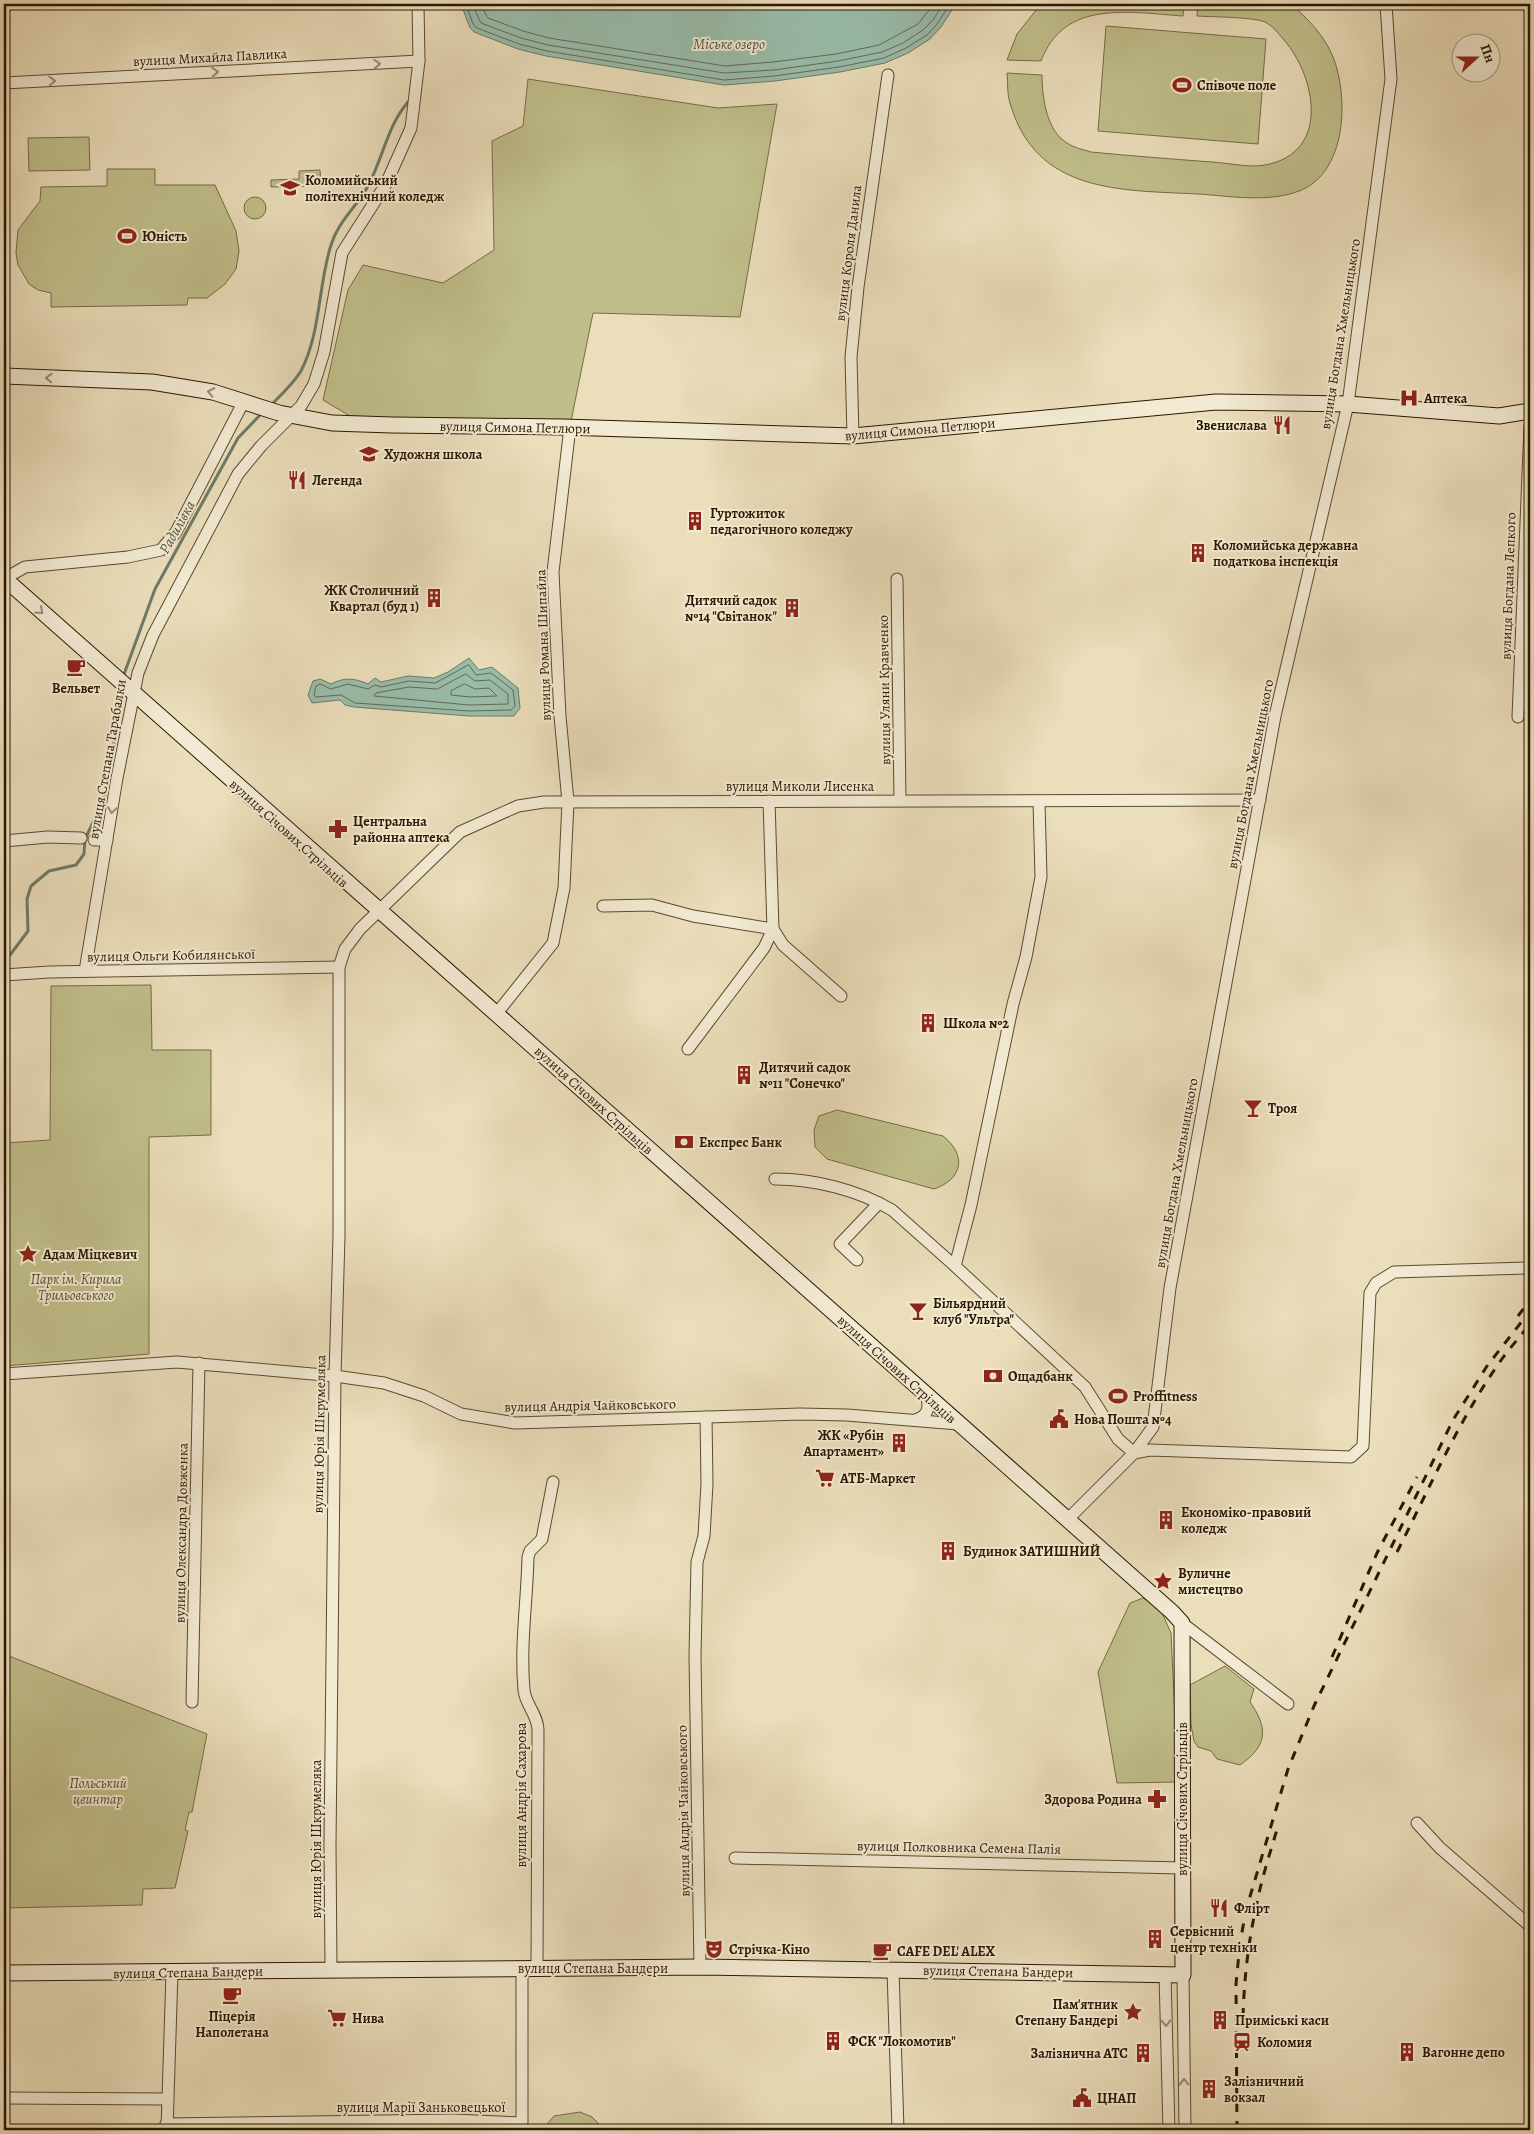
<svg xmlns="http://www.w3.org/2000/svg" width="1534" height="2134" viewBox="0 0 1534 2134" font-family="Alegreya,serif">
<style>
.green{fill:#c0bf8b;stroke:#766b46}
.water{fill:#99bdab;stroke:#6d7b67}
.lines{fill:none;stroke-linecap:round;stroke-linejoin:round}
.shore{stroke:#626a56;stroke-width:1}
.stream{stroke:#6d7b67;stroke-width:3}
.street-casing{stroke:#5b492f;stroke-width:13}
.secondary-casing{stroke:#2b1700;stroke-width:17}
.street{stroke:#f2ead3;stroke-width:11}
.secondary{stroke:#f2ead3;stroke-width:15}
.rail{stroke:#2b1700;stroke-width:3;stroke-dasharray:9 9;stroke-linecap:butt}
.oneway{stroke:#988b74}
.labels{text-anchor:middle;stroke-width:4;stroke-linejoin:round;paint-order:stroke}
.street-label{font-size:14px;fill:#2b1700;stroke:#f2ead3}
.poi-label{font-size:14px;font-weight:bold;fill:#2b1700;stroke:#f2ead3;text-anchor:start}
.park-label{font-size:14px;font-style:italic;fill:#58492a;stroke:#f2ead3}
.water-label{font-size:15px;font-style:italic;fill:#52513c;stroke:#f2ead3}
</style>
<rect width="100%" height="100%" fill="#ebdebb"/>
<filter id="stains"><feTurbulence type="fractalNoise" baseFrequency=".004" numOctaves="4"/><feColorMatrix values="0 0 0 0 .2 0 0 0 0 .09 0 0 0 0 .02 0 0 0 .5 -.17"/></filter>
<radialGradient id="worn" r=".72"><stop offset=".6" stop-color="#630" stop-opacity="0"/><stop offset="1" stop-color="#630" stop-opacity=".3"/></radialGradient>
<g class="green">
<path d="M1041 4H1184L1183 16C1126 12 1064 0 1041 61L1007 60 1017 34Z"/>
<path d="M1198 4H1291C1308 19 1324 35 1333 57 1349 97 1347 173 1299 191 1268 203 1230 196 1198 194 1121 190 1036 194 1010 103 1007 94 1008 83 1007 73L1042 75C1042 95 1046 127 1063 140 1071 147 1081 149 1091 152 1132 156 1172 159 1212 162 1229 163 1249 168 1265 165 1331 153 1316 77 1284 40 1278 33 1273 26 1265 22 1253 17 1213 17 1197 16Z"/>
<polygon points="1106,26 1266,39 1258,144 1098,131"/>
<polygon points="528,79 718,108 777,104 740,317 593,313 570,426 350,416 323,400 348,290 363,265 443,283 494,250 492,141 523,126"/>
<polygon points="89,137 90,170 29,171 28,138"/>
<polygon points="107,169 155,169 155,185 215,185 236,231 239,251 236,269 225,284 207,298 188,298 187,305 51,307 51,293 38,290 29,284 18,265 16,253 18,230 40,201 41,187 107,186"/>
<polygon points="320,170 321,186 271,187 271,180 299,179 299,171"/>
<circle cx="255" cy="208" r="11"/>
<polygon points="151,985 152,1050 211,1050 211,1135 149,1137 149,1354 4,1366 4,1143 50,1140 51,986"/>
<path d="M837 1110 943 1136C967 1155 963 1179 934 1189L827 1159 815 1147 814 1130 819 1116Z"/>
<polygon points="1143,1598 1160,1608 1171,1633 1178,1782 1117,1783 1098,1672 1130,1603"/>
<polygon points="4,1654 207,1734 192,1812 189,1812 185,1830 188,1831 175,1888 143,1889 142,1905 4,1908"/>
<path d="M1225 1666 1254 1689 1250 1702C1269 1729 1267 1746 1240 1765L1217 1759 1211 1751 1198 1747 1194 1741 1191 1725 1190 1685Z"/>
<polygon points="580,2112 592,2117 605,2130 542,2130 554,2116"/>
</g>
<g class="water">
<polygon points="461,4 956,4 941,27 930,39 908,53 885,63 840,72 775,81 724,85 546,56 518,49 474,32 470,28"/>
<path d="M469 658 479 670 492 667 518 688 520 708 514 716H469L354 707 345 705 340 700 312 703 308 695 313 681 320 679 331 684C344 677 355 678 368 684L375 678 381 682 408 676 434 678 448 672Z"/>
</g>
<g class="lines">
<g class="shore">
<polyline points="466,4 473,24 477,28 519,44 547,51 724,80 774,76 839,67 884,58 906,48 927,35 937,24 950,4"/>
<polyline points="472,4 481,23 521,38 548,45 724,73 774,70 838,61 882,52 903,43 923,30 933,20 943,4"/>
<polyline points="480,4 488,18 523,31 549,38 725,66 773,62 836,54 879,45 918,24 934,4"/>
<polygon points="469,665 476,675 491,673 513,690 515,706 511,710 469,711 355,703 341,695 316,697 314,695 316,686 320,684 331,689 348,684 368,689 375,685 381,687 409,681 435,683"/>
<polygon points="466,674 475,681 490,680 508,694 508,704 469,705 374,696 376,693 409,687 437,689"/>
<polygon points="465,684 475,689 489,688 497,696 470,697 451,695 451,691"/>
</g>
<g class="stream">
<path d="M271 405C281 395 293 384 301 371 321 332 318 286 331 245 338 221 358 206 369 184 383 157 388 125 408 102"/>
<polyline points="123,677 155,589 238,438 262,413"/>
<polyline points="4,963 28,931 27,899 31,886 49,871 76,865 84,854 85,839 103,802 111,767 121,688"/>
</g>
<g class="street-casing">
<g id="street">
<polyline points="4,83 419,61"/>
<polyline points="853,436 851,357 858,287 888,75"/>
<polyline points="4,579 25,567 128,557 161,550 176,532 244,401"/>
<polyline points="897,579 900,800"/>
<polyline points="1518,717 1530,426"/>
<polyline points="1039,802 1041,877 1026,957 1013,1004 971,1205 955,1266 1085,1387 1118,1439 1134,1453 1150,1450 1351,1457 1363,1446 1370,1293 1376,1283 1394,1272 1530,1268"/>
<polyline points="94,840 107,840"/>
<polyline points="4,841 48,837 81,838"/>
<polyline points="603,906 652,905 693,916 773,929 783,945 841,996"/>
<polyline points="85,971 117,778 138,673 153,635 238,474 261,446 301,406 314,384 324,352 342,253 386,184 411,128 419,61 418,4"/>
<polyline points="4,975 49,972 339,967"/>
<polyline points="497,1013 553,943 564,888 568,802 560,716 553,572 570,427"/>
<polyline points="688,1049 764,948 773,929 769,801"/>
<path d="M775 1179C814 1179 858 1190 892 1210L955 1266"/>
<polyline points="857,1260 840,1244 879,1203"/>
<polyline points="4,1374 177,1362 335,1376 384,1383 424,1396 461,1414 515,1423 800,1414 847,1415 958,1424"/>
<path d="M915 1420C930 1416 930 1405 925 1393"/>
<polyline points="1068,1519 1134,1453 1153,1427 1170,1288 1275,716 1348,404 1391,79 1386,4"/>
<polyline points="1182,1623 1288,1704"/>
<polyline points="192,1702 199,1363"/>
<polyline points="1417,1823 1440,1848 1530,1926"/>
<polyline points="735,1858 1182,1868"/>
<polyline points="700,1967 695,1656 697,1562 704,1536 707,1484 706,1417"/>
<path d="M537 1968 538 1730C538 1715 525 1704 524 1690 520 1646 527 1601 528 1557L530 1551 542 1539 553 1482"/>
<polyline points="893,1969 898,2130"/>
<polyline points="331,1970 330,1845 335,1376 339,1236 339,967 345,949 360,929 460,832 518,806 544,802 1260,800"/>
<polyline points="1165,1974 1169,2130"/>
<polyline points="1183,1975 1185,2130"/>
<polyline points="4,2098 166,2099"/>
<polyline points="166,2124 453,2120 522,2123 522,1968"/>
<polyline points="167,2130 172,1972"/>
</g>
</g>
<g class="secondary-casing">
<g id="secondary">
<polyline points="4,376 152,382 213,392 279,413 332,423 392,425 563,427 853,436 1216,402 1348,404 1499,416 1530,411"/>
<polyline points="4,578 1172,1612 1182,1623 1183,1975 700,1967 4,1973"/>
</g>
</g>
<use href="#street" class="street"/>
<use href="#secondary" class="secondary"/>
<g class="rail">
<polyline points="1518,1316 1530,1300"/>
<path d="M1397 1552C1429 1489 1457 1424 1497 1366 1507 1351 1519 1338 1530 1324"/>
<polyline points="1332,1657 1377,1553 1417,1477"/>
<path d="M1243 2017C1244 1977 1249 1937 1258 1898 1263 1874 1271 1850 1278 1826"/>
<polyline points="1237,2130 1236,1984 1240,1943 1246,1910 1288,1769 1314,1706 1453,1420 1487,1366 1530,1311"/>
</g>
</g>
<defs><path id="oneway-chevron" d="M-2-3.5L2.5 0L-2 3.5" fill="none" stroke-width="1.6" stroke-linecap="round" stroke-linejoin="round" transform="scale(1.25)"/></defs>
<g class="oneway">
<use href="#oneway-chevron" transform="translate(377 64) rotate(-3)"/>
<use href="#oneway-chevron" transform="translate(215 72) rotate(-3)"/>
<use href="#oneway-chevron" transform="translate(52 81) rotate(-3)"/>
<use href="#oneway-chevron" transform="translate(49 378) rotate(-178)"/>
<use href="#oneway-chevron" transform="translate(211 392) rotate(-168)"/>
<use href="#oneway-chevron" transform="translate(40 611) rotate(42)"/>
<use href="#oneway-chevron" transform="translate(112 810) rotate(98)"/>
<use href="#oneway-chevron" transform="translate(1166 2023) rotate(89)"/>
<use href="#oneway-chevron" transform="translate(1184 2082) rotate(-91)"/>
</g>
<defs>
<g id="stadium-bare" transform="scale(1.5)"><path d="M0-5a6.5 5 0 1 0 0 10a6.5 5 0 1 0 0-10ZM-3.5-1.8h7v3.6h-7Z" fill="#8f2418" stroke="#f2ead3" stroke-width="2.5" paint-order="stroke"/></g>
<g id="university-bare" transform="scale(1.5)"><path d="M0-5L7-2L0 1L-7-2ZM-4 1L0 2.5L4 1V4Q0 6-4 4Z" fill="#8f2418" stroke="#f2ead3" stroke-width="2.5" paint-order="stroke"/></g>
<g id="hospital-bare" transform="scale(1.5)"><path d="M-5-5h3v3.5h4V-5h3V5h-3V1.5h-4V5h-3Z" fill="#8f2418" stroke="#f2ead3" stroke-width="2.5" paint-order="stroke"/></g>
<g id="restaurant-bare" transform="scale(1.5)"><path d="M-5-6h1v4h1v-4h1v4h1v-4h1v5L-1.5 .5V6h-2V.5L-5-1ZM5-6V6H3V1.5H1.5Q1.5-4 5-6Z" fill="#8f2418" stroke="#f2ead3" stroke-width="2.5" paint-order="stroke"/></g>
<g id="school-bare" transform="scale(1.5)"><path d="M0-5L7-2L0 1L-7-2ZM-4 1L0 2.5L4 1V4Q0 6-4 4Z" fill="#8f2418" stroke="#f2ead3" stroke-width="2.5" paint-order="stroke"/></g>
<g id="building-bare" transform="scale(1.5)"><path d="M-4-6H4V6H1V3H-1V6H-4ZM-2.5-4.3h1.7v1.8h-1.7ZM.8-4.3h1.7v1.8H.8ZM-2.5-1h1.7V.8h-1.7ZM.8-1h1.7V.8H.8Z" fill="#8f2418" stroke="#f2ead3" stroke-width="2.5" paint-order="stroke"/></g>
<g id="cafe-bare" transform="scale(1.5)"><path d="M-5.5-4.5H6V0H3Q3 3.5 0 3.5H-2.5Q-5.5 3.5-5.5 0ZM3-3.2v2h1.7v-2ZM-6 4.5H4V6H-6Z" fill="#8f2418" stroke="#f2ead3" stroke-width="2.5" paint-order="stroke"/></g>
<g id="pharmacy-bare" transform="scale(1.5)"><path d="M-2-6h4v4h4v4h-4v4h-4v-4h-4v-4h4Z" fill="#8f2418" stroke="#f2ead3" stroke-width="2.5" paint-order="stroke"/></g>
<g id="bar-bare" transform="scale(1.5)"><path d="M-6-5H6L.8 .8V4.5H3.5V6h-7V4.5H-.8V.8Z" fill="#8f2418" stroke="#f2ead3" stroke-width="2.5" paint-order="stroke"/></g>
<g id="bank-bare" transform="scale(1.5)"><path d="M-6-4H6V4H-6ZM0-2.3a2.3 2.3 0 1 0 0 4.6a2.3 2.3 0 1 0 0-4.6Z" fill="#8f2418" stroke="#f2ead3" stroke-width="2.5" paint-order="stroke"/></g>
<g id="sight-bare" transform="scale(1.5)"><path d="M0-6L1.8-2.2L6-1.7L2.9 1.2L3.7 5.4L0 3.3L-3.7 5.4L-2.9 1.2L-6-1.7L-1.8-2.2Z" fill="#8f2418" stroke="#f2ead3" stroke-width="2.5" paint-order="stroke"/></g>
<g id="civic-bare" transform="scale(1.5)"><path d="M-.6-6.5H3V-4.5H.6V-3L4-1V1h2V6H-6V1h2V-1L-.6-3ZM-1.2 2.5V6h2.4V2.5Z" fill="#8f2418" stroke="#f2ead3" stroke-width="2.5" paint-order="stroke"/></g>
<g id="supermarket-bare" transform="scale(1.5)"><path d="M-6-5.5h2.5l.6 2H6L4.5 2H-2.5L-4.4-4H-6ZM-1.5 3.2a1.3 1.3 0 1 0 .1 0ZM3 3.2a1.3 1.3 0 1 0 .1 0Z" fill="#8f2418" stroke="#f2ead3" stroke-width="2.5" paint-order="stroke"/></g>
<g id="theatre-bare" transform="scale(1.5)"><path d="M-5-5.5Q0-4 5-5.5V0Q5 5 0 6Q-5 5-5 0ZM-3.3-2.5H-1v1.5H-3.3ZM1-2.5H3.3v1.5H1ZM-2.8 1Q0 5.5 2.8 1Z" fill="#8f2418" stroke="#f2ead3" stroke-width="2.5" paint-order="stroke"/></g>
<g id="station-bare" transform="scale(1.5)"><path d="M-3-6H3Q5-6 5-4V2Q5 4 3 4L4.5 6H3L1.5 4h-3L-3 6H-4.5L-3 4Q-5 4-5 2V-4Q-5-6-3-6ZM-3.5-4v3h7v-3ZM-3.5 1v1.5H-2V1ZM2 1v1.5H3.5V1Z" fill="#8f2418" stroke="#f2ead3" stroke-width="2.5" paint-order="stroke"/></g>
</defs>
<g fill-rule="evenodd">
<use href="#stadium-bare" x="1182" y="85"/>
<use href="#university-bare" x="290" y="188"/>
<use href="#stadium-bare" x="127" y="236"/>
<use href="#hospital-bare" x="1409" y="398"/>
<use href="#restaurant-bare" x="1282" y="425"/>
<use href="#school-bare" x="369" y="454"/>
<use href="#restaurant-bare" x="297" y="480"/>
<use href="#building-bare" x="695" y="521"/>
<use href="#building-bare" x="1198" y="553"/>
<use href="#building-bare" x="434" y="598"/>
<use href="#building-bare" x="792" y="608"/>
<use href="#cafe-bare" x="76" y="667"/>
<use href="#pharmacy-bare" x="338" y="829"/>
<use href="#building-bare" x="928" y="1023"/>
<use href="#building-bare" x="744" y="1075"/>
<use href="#bar-bare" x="1253" y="1108"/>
<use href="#bank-bare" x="684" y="1142"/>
<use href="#sight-bare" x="28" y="1254"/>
<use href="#bar-bare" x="918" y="1311"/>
<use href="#bank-bare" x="993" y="1376"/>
<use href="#stadium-bare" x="1118" y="1396"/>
<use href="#civic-bare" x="1059" y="1419"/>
<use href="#building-bare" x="899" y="1443"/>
<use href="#supermarket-bare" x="825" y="1478"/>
<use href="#building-bare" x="1166" y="1520"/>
<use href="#building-bare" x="948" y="1551"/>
<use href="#sight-bare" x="1163" y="1581"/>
<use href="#pharmacy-bare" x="1157" y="1799"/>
<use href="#restaurant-bare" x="1219" y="1908"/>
<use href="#building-bare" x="1155" y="1939"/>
<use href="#theatre-bare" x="714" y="1949"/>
<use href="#cafe-bare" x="882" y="1951"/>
<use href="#cafe-bare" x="232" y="1995"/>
<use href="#sight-bare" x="1133" y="2012"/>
<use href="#supermarket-bare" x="337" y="2018"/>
<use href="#building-bare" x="1220" y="2020"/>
<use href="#building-bare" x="833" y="2041"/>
<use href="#station-bare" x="1242" y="2042"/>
<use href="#building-bare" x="1407" y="2052"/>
<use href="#building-bare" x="1143" y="2053"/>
<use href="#building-bare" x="1209" y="2089"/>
<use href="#civic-bare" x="1082" y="2098"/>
</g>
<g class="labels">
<g class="street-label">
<text transform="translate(210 57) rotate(-3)" y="5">вулиця Михайла Павлика</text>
<text transform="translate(848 253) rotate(-83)" y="5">вулиця Короля Данила</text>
<text transform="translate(1340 334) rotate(-81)" y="5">вулиця Богдана Хмельницького</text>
<text transform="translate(515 427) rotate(1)" y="5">вулиця Симона Петлюри</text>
<text transform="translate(920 429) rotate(-5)" y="5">вулиця Симона Петлюри</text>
<text transform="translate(1508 586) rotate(-88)" y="5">вулиця Богдана Лепкого</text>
<text transform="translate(543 645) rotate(-92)" y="5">вулиця Романа Шипайла</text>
<text transform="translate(884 690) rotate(-91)" y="5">вулиця Уляни Кравченко</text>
<text transform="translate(107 759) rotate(-80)" y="5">вулиця Степана Тарабалки</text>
<text transform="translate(1250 774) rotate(-79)" y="5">вулиця Богдана Хмельницького</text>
<text x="800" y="791">вулиця Миколи Лисенка</text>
<text transform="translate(289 833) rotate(42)" y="5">вулиця Січових Стрільців</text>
<text transform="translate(171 955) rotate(-1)" y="5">вулиця Ольги Кобилянської</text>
<text transform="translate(594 1100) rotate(42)" y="5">вулиця Січових Стрільців</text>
<text transform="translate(1176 1173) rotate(-80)" y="5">вулиця Богдана Хмельницького</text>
<text transform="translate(897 1369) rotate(42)" y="5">вулиця Січових Стрільців</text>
<text transform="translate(590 1405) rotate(-1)" y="5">вулиця Андрія Чайковського</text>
<text transform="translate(319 1434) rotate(-89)" y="5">вулиця Юрія Шкрумеляка</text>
<text transform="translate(181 1533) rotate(-89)" y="5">вулиця Олександра Довженка</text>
<text transform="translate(521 1795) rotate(-90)" y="5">вулиця Андрія Сахарова</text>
<text transform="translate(1182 1799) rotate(-90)" y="5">вулиця Січових Стрільців</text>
<text transform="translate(683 1811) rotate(-91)" y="5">вулиця Андрія Чайковського</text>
<text transform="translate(316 1839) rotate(-90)" y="5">вулиця Юрія Шкрумеляка</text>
<text transform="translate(959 1847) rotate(1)" y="5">вулиця Полковника Семена Палія</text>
<text x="593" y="1973">вулиця Степана Бандери</text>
<text transform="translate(998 1971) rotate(1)" y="5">вулиця Степана Бандери</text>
<text transform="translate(188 1972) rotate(-1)" y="5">вулиця Степана Бандери</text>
<text x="421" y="2112">вулиця Марії Заньковецької</text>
</g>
<g class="poi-label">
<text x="1197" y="90">Співоче поле</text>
<text x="305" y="185">Коломийський<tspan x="305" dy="16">політехнічний коледж</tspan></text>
<text x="142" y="241">Юність</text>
<text x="1424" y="403">Аптека</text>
<text x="1267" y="430" text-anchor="end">Звенислава</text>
<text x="384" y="459">Художня школа</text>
<text x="312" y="485">Легенда</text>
<text x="710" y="518">Гуртожиток<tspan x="710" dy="16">педагогічного коледжу</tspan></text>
<text x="1213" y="550">Коломийська державна<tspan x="1213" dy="16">податкова інспекція</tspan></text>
<text x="419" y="595" text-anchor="end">ЖК Столичний<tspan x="419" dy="16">Квартал (буд 1)</tspan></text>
<text x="777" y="605" text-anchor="end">Дитячий садок<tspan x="777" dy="16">№14 "Світанок"</tspan></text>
<text x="76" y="693" text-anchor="middle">Вельвет</text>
<text x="353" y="826">Центральна<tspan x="353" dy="16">районна аптека</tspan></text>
<text x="943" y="1028">Школа №2</text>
<text x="759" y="1072">Дитячий садок<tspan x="759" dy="16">№11 "Сонечко"</tspan></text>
<text x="1268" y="1113">Троя</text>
<text x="699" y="1147">Експрес Банк</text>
<text x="43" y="1259">Адам Міцкевич</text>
<text x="933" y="1308">Більярдний<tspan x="933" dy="16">клуб "Ультра"</tspan></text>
<text x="1008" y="1381">Ощадбанк</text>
<text x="1133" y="1401">Proffitness</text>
<text x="1074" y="1424">Нова Пошта №4</text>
<text x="884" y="1440" text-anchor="end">ЖК «Рубін<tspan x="884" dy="16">Апартамент»</tspan></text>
<text x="840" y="1483">АТБ-Маркет</text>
<text x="1181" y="1517">Економіко-правовий<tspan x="1181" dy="16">коледж</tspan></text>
<text x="963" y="1556">Будинок ЗАТИШНИЙ</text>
<text x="1178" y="1578">Вуличне<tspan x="1178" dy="16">мистецтво</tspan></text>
<text x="1142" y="1804" text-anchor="end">Здорова Родина</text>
<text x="1234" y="1913">Флірт</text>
<text x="1170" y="1936">Сервісний<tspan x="1170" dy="16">центр техніки</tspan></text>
<text x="729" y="1954">Стрічка-Кіно</text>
<text x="897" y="1956">CAFE DEL' ALEX</text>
<text x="1118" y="2009" text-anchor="end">Пам'ятник<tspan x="1118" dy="16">Степану Бандері</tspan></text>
<text x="232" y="2021" text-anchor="middle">Піцерія<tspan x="232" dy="16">Наполетана</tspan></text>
<text x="352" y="2023">Нива</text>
<text x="1235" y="2025">Приміські каси</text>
<text x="848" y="2046">ФСК "Локомотив"</text>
<text x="1257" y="2047">Коломия</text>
<text x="1422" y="2057">Вагонне депо</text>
<text x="1128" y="2058" text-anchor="end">Залізнична АТС</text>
<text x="1224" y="2086">Залізничний<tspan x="1224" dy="16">вокзал</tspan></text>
<text x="1097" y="2103">ЦНАП</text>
</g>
<g class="park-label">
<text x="76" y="1284">Парк ім. Кирила<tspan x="76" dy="16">Трильовського</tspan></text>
<text x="98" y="1788">Польський<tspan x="98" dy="16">цвинтар</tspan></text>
</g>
<g class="water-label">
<text x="729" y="49">Міське озеро</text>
<text transform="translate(177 527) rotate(-61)" y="5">Радилівка</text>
</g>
</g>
<rect width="1534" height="2134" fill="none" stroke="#ebdebb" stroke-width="20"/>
<rect x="5" y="5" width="1524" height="2124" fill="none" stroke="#2b1700" stroke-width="2.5"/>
<rect x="10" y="10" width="1514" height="2114" fill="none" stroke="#2b1700"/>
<g transform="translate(1476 58) rotate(69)"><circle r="24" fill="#f2ead3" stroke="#a2967f"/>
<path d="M0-4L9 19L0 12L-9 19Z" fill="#8f2418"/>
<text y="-8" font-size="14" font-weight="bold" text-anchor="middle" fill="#2b1700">Пн</text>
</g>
<rect width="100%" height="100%" filter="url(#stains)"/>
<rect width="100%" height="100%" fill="url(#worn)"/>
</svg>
